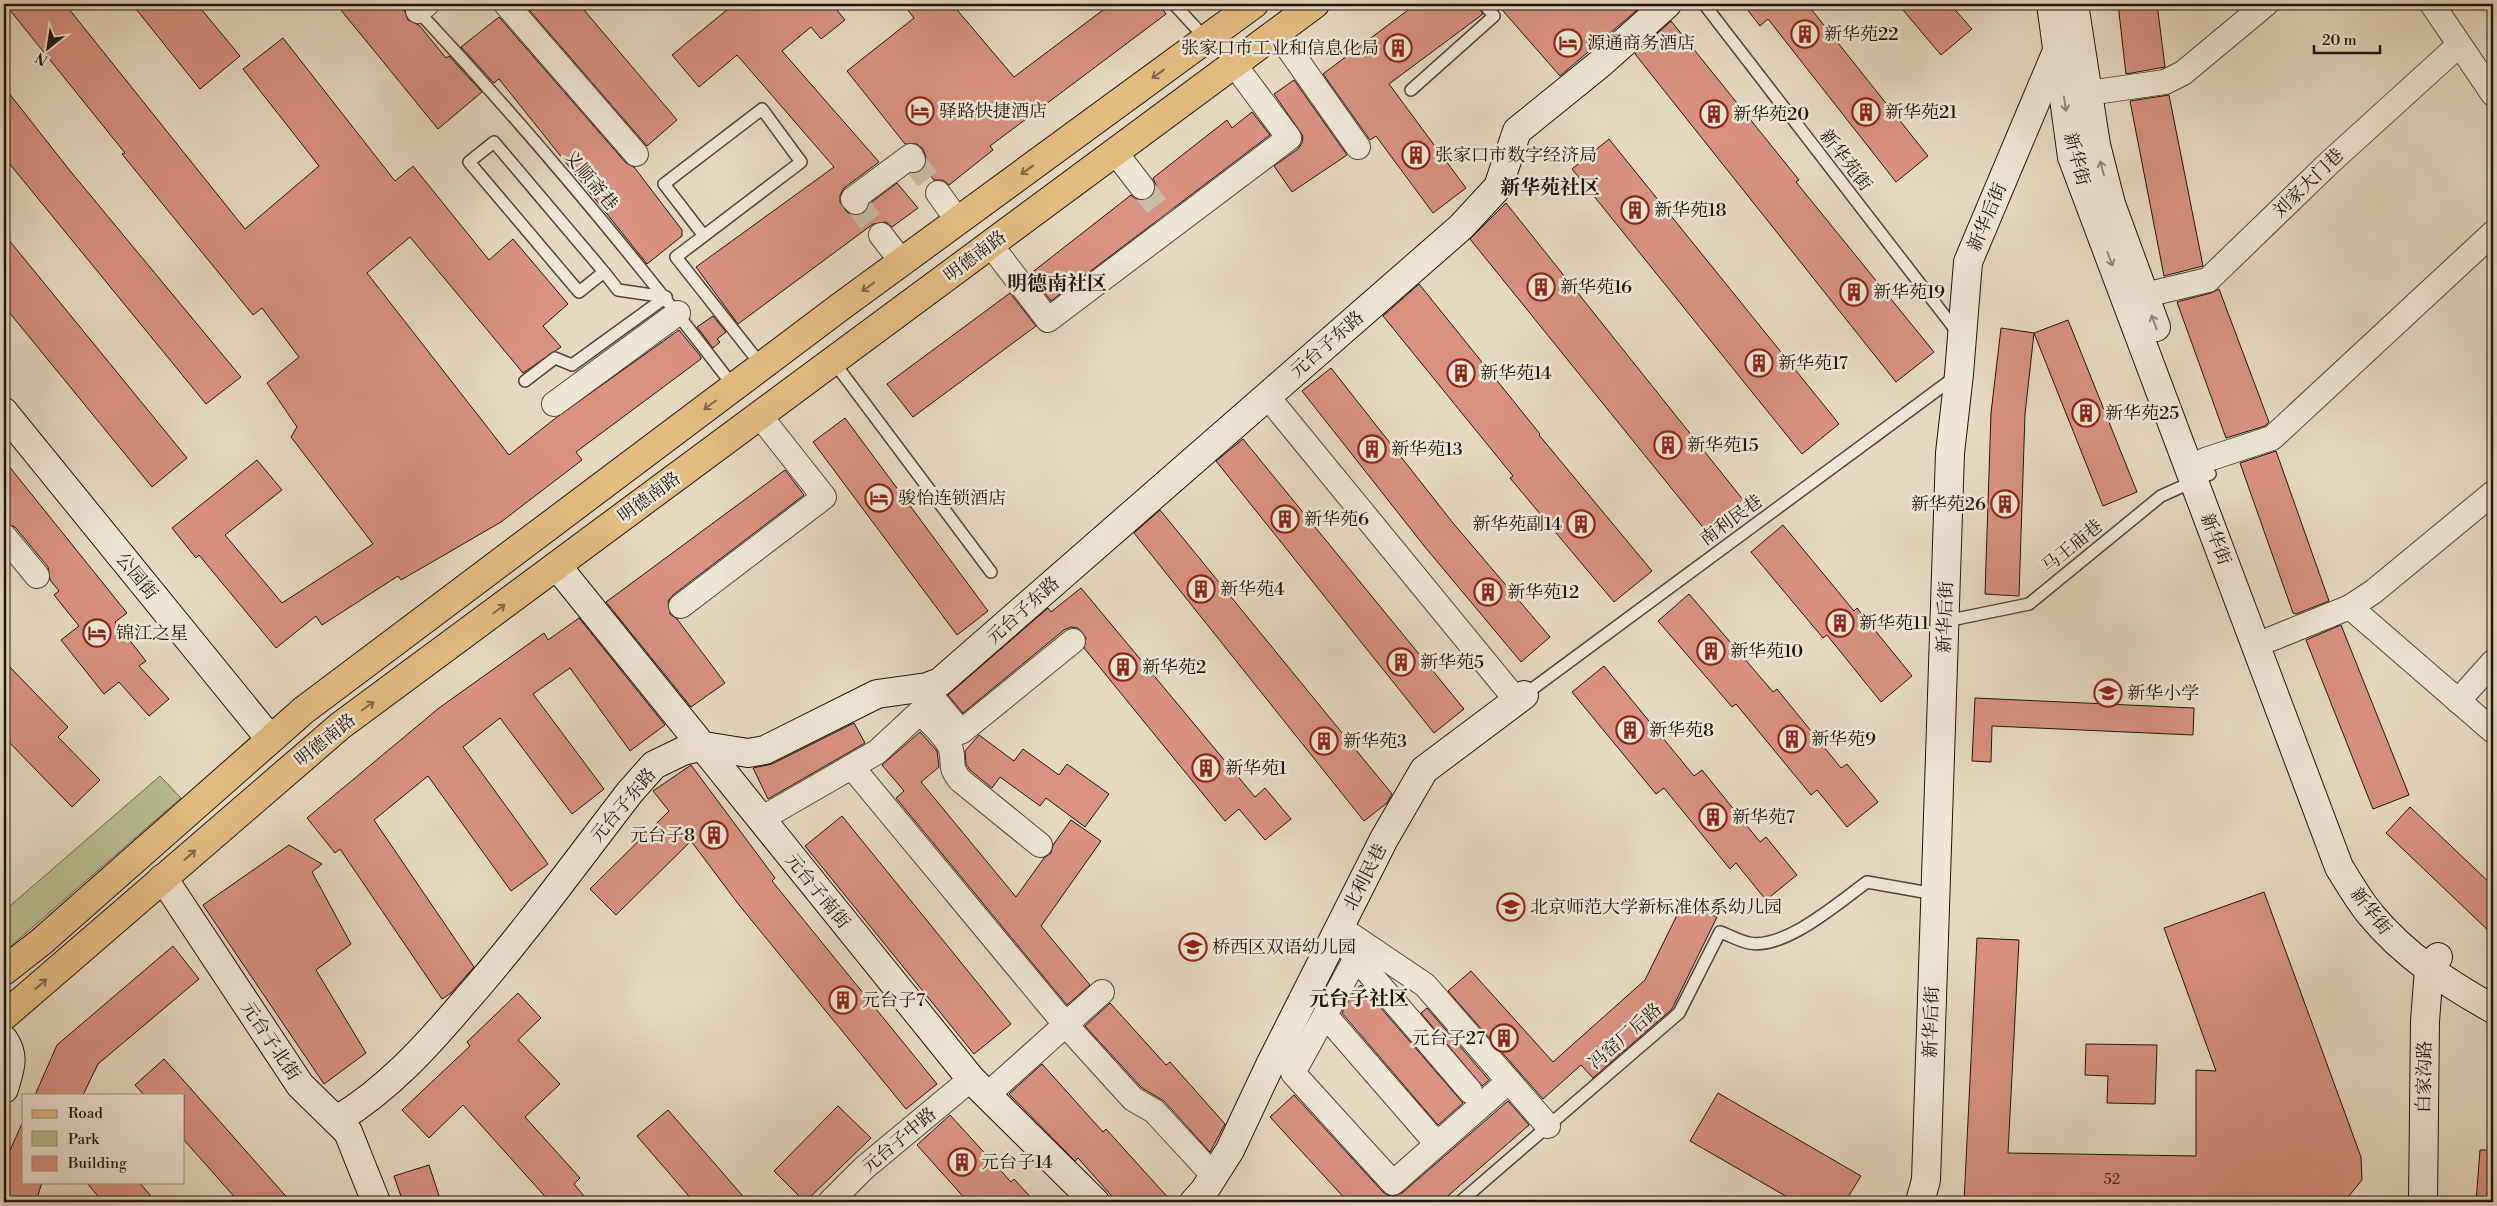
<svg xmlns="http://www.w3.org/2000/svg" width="2497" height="1206" viewBox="0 0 2497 1206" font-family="'Libre Bodoni','Noto Serif SC',serif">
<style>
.green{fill:#b8be90;stroke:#6c6a50}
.building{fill:#d99181;stroke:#1f150f}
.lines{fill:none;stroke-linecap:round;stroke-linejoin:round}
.street-tunnel{stroke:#c7bca6;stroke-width:24;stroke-dasharray:24 12;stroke-linecap:butt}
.lane-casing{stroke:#50463c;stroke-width:14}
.street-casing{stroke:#50463c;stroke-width:26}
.secondary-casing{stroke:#1f150f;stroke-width:30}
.primary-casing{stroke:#1f150f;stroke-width:30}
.lane{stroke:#eee7d7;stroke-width:11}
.street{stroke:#eee7d7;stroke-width:24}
.secondary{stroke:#eee7d7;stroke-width:28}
.primary{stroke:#e2bd80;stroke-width:28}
.oneway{stroke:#806948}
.oneway2{stroke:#91887d}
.labels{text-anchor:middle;stroke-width:5;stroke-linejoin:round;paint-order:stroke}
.number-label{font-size:15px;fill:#4e342c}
.poi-label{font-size:18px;fill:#1f150f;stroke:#eee7d7;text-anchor:start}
.street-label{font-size:18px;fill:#1f150f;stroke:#eee7d7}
.quarter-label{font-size:20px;font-weight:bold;fill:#1f150f;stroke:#eee7d7}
</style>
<rect width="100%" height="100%" fill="#e5dac1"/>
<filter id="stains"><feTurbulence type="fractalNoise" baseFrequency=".004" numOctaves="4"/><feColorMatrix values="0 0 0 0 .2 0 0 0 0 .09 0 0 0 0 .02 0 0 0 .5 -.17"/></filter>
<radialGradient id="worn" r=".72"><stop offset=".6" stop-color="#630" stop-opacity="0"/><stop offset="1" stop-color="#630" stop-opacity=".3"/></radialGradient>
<polygon class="green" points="160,776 181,798 4,952 4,911"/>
<g class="building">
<polygon points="5,4 65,4 245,229 319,166 243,69 283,38 395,181 413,166 489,260 513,239 568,304 543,326 561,347 523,373 410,237 367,273 509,455 557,417 679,330 701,357 701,359 576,452 582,460 501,522 401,580 398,576 322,625 316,616 276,648 199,555 196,558 172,528 257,460 282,490 225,535 282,603 373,544 291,437 297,427 267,383 299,357 262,308 253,315 122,154 125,153"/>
<polygon points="132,4 197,4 240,56 200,89"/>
<polygon points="336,4 402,4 408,20 419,25 446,58 449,56 482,92 438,129"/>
<polygon points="524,4 579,4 677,120 647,146"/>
<polygon points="734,4 832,4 845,20 821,39 811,27 782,51 879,162 844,188 840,195 840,202 847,212 853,215 860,215 866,211 869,204 897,183 918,208 892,227 886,222 873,224 738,324 696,267 834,167 737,55 699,87 672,55"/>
<polygon points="903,4 952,4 1014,77 1111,4 1159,4 1166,14 990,146 993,150 949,185 943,180 934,180 924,168 927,160 923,149 917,144 905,144 847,71 914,18"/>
<polygon points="1416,4 1477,4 1483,14 1389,84 1466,188 1433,213 1376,136 1370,140 1323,74"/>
<polygon points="1494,4 1644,4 1560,76 1497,4"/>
<polygon points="1743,4 1807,4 1928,156 1896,182 1768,19 1760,26"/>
<polygon points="1898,4 1950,4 1972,29 1941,55"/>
<polygon points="2118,4 2157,4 2165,67 2126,74"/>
<polygon points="499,17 626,163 634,167 682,230 682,236 647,264 499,79 494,83 461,47"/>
<polygon points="1671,21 1799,180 1796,182 1934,352 1896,382 1635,54"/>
<polygon points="1294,80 1347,155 1292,192 1274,166 1298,149 1302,143 1303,136 1274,94"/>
<polygon points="4,87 71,172 241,377 206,404 4,157"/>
<polygon points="2169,95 2203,266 2164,276 2130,101"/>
<polygon points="1252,112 1270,135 1051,301 1030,274 1131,195 1137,200 1150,198 1155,192 1156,185 1153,178 1227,120 1232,128"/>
<polygon points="1609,139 1839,424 1802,454 1572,169"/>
<polygon points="1506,203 1748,506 1710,536 1470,239"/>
<polygon points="4,234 187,458 152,487 4,306"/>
<polygon points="1419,284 1540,434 1539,435 1652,571 1614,602 1510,478 1513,476 1383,316"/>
<polygon points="2219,289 2269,422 2265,426 2226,438 2177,302 2211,293"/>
<polygon points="1010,293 1036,326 913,417 887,384"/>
<polygon points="713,316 726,332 717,339 720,342 713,348 697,327"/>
<polygon points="2068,320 2137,492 2103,506 2034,333"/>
<polygon points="2001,328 2034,333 2025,414 2019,596 1985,594 1991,413"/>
<polygon points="1331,368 1453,523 1550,637 1521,662 1425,547 1302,391"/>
<polygon points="845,418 988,611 957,635 813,442"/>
<polygon points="1243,439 1464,709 1434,733 1216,461"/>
<polygon points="2276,451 2329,601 2296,614 2293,613 2240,463"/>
<polygon points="4,460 127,613 115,622 146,661 139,666 169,699 149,716 119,682 104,694 61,640 79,626 54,595 59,591 50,580 48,567 15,527 4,523"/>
<polygon points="785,470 804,495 673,595 668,601 670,614 677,619 725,683 691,707 606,602"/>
<polygon points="1160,510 1392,794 1387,803 1364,821 1134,533"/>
<polygon points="1783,525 1854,611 1857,608 1912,676 1881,702 1827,635 1823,638 1751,552"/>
<polygon points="1081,588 1255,797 1265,788 1291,819 1265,840 1239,809 1225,821 1084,648 1086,638 1078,628 1071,627 1064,630 963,713 948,695 1048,608 1051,612"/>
<polygon points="1689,594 1773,692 1777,689 1841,768 1847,764 1878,802 1847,827 1817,790 1811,795 1736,704 1732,707 1658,621"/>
<polygon points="579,618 665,725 630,751 570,668 533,694 604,789 572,814 500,718 463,747 548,864 511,891 428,776 374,820 474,967 451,993 442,999 340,849 335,853 307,818 439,708 544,633 548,640"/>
<polygon points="2341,625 2409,795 2373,809 2306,640"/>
<polygon points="4,661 68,727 58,737 100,780 72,807 4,737"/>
<polygon points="1604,666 1694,776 1702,770 1760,842 1766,837 1797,875 1766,900 1736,863 1730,869 1664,788 1656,794 1572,692"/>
<polygon points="1975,698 2194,708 2193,735 1992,726 1991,762 1972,761"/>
<polygon points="854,723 865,743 768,799 753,768 772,764"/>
<polygon points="920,732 937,751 939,767 921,782 1016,897 1044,858 1051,853 1053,845 1071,820 1101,841 1041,926 1090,985 1067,1005 896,798 904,791 882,765"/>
<polygon points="979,735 1014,761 1023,749 1059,775 1067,764 1109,794 1085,827 1046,798 1040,806 1000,777 992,788 970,770 966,764 965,751"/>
<polygon points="691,765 775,878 772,881 937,1084 906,1109 739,905 691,841 616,915 590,889 669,811 653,791"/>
<polygon points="2410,807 2493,886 2493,935 2386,833"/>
<polygon points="842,816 1011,1024 974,1054 805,846"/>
<polygon points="289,845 322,864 312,872 351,944 316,970 366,1053 324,1084 203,905"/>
<polygon points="2264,892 2361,1157 2362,1180 2344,1202 1964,1202 1977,938 2019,940 2008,1153 2196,1156 2196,1070 2216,1071 2164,928"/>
<polygon points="1684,901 1717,917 1672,1009 1593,1078 1581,1065 1543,1099 1448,991 1471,971 1553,1062 1645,980"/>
<polygon points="173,946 199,979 98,1064 83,1095 35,1095 57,1045"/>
<polygon points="1361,985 1463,1103 1438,1125 1342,1013 1354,991"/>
<polygon points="518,993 541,1018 518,1040 560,1084 525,1117 580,1178 574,1184 589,1202 550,1202 463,1105 429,1138 402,1110 470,1046 467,1042"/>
<polygon points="1110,1003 1166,1065 1170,1062 1225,1124 1210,1152 1164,1101 1142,1088 1085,1026"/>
<polygon points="1427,1008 1489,1080 1482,1086 1421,1013"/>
<polygon points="2086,1044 2157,1045 2155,1104 2107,1103 2108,1076 2085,1075"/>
<polygon points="164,1059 184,1081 291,1202 239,1202 184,1140 184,1095 144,1095 135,1085"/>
<polygon points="1042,1064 1103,1132 1106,1129 1172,1202 1117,1202 1078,1158 1075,1161 1009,1094"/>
<polygon points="1718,1093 1861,1176 1845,1202 1796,1202 1690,1141"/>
<polygon points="1294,1095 1383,1192 1389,1196 1402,1193 1508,1101 1529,1125 1441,1202 1348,1202 1270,1117"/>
<polygon points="838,1106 871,1138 805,1202 774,1171"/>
<polygon points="668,1110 748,1202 694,1202 637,1136"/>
<polygon points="950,1115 1011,1182 1014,1179 1035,1202 968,1202 917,1145"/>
<polygon points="24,1119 24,1182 42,1182 36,1202 4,1202 4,1164"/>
<polygon points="2480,1150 2493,1150 2493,1202 2476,1202"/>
<polygon points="429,1165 441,1202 403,1202 394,1176"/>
<polygon points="86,1182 139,1182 156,1202 103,1202"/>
</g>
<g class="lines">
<g class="street-tunnel">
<polyline points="913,160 938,193"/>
<polyline points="1142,187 1168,221"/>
<polyline points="856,202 881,235"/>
</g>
<g class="lane-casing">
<g id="lane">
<polyline points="1174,4 1206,39"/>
<polyline points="1704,4 1958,333"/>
<path d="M417 10C529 130 634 256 734 387"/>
<polyline points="1411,90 1494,16 1484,4"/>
<polyline points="704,236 664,184 762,109 801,162 676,257 762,366"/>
<polyline points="604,272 579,292 469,162 494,142 604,272 618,290 666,297"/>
<polyline points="833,361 991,572"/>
<polyline points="525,381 555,358 572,365 666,297"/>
<polyline points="1946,621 2029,604 2161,496 2210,474"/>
<polyline points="1524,695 1955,377"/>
<path d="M1460 1202 1679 1013 1720 932C1729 935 1739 941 1749 943 1785 950 1839 902 1867 882L1935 894"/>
</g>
</g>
<g class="street-casing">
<g id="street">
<polyline points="506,4 636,154"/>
<polyline points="2432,4 2493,94"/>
<polyline points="418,11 427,4"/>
<polyline points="1277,32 1358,147"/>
<polyline points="2088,93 2165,82 2183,73 2266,4"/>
<polyline points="1115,152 1142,187"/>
<polyline points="938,193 958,221"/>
<polyline points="856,202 853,199 911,156 913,160"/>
<polyline points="881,235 902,262"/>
<polyline points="990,244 1048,320 1289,138 1234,64"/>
<polyline points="2145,295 2208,280 2328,164 2459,45"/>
<polyline points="1267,396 1517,701"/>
<polyline points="554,404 678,313"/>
<polyline points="2205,460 2272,438 2493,233"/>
<polyline points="4,536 37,576"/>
<polyline points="681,606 824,497 760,416"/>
<polyline points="2350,607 2373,592 2493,493"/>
<polyline points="2271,639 2350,607 2493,731"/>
<polyline points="924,687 961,732 1073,641"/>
<polyline points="2458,701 2493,662"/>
<polyline points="852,767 1065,1024 1133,1099 1154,1111 1214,1176"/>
<path d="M761 819 877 752 920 712C929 722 947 736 951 750 955 765 948 765 960 780L1040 845"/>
<polyline points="1339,927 1425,985 1548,1126"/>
<polyline points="1346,946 1470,1091"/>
<polyline points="1356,958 1325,1015 1437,1144"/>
<polyline points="1325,1015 1293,1073 1393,1183 1509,1081"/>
<polyline points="987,1095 1102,992"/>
<polyline points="830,1202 864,1168 971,1079"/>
</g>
</g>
<g class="secondary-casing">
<g id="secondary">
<path d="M2051 4 2072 157 2339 867C2349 883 2359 901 2371 915 2405 956 2447 983 2493 1009"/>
<polyline points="2074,4 2096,145 2111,204 2156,327"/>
<polyline points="4,412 270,739"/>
<polyline points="557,566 971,1079 1095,1202"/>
<polyline points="163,878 300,1085 348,1132 376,1202"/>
<path d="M4 1040C16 1058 9 1070 4 1089"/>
<path d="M337 1120C388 1089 427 1046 465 1001 524 934 576 862 630 792L654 765 683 751 704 746 748 753 765 750 877 694 927 687 940 682 1461 227 1498 187 1517 131 1601 63 1667 4"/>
<polyline points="1194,1202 1204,1191 1230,1150 1271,1063 1384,839 1424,770 1524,695"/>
<polyline points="1920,1202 1926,1180 1950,453 1959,374 1968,262 2057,51"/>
<polyline points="2423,1202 2425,1021 2429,969 2438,957"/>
</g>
</g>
<g class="primary-casing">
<g id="primary">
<polyline points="4,971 41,942 304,710 840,307 1254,4"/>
<polyline points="4,1016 340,726 1315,4"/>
</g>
</g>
<use href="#lane" class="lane"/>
<use href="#street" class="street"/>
<use href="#secondary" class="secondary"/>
<use href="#primary" class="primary"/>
</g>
<defs><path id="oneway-shaft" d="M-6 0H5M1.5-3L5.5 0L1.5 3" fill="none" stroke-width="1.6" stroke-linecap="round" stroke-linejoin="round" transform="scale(1.25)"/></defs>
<g class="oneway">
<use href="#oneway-shaft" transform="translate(1158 74) rotate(144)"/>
<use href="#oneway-shaft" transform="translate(1027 170) rotate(144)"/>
<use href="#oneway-shaft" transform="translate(868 287) rotate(144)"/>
<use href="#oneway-shaft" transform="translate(710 405) rotate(143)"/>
<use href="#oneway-shaft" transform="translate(499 609) rotate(-37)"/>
<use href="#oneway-shaft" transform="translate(368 706) rotate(-35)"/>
<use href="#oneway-shaft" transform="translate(190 855) rotate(-41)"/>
<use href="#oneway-shaft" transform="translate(41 984) rotate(-41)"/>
</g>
<g class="oneway2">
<use href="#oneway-shaft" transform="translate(2065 104) rotate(82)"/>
<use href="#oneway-shaft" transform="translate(2102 168) rotate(-105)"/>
<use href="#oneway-shaft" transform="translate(2110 259) rotate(69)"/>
<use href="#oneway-shaft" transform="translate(2154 322) rotate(-110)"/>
</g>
<defs>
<g id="building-ring" transform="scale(1.4375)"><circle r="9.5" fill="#eee7d7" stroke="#8f2418" stroke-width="1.5"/><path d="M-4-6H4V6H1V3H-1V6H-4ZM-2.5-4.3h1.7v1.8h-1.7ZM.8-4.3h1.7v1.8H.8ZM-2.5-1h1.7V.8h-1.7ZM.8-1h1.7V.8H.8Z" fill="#8f2418"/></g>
<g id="hotel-ring" transform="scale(1.4375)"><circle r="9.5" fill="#eee7d7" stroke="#8f2418" stroke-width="1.5"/><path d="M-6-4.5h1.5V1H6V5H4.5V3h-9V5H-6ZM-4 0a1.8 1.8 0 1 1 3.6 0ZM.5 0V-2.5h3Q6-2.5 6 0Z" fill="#8f2418"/></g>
<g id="school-ring" transform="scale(1.4375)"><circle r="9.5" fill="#eee7d7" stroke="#8f2418" stroke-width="1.5"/><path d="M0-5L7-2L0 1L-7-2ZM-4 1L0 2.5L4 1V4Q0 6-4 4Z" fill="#8f2418"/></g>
</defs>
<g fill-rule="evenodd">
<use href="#building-ring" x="1805" y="34"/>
<use href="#hotel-ring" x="1568" y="43"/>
<use href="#building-ring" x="1398" y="48"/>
<use href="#hotel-ring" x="920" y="111"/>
<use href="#building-ring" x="1866" y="112"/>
<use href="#building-ring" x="1714" y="114"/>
<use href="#building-ring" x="1416" y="155"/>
<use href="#building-ring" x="1635" y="210"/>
<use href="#building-ring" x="1541" y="287"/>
<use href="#building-ring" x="1854" y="292"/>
<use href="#building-ring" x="1759" y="363"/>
<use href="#building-ring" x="1461" y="373"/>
<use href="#building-ring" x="2086" y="413"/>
<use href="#building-ring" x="1668" y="445"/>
<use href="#building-ring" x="1372" y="449"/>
<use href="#hotel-ring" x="879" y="498"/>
<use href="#building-ring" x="2005" y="504"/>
<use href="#building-ring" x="1285" y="519"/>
<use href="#building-ring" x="1581" y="524"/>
<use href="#building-ring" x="1201" y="589"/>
<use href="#building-ring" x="1488" y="592"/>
<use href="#building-ring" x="1840" y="623"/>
<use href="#hotel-ring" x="97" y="633"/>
<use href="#building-ring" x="1711" y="651"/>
<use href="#building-ring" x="1401" y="662"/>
<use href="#building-ring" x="1123" y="667"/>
<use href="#school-ring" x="2108" y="693"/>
<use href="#building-ring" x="1630" y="730"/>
<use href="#building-ring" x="1792" y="739"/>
<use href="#building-ring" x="1324" y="741"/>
<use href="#building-ring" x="1206" y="768"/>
<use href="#building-ring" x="1713" y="817"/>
<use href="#building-ring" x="714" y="835"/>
<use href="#school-ring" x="1511" y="907"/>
<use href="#school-ring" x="1193" y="947"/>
<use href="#building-ring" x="843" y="1000"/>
<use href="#building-ring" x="1504" y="1038"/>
<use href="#building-ring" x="962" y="1162"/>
</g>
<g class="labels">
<g class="number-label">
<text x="2112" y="1184">52</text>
</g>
<g class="poi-label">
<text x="1824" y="40">新华苑22</text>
<text x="1587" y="49">源通商务酒店</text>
<text x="1379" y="54" text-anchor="end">张家口市工业和信息化局</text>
<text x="939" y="117">驿路快捷酒店</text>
<text x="1885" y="118">新华苑21</text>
<text x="1733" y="120">新华苑20</text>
<text x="1435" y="161">张家口市数字经济局</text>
<text x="1654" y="216">新华苑18</text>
<text x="1560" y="293">新华苑16</text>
<text x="1873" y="298">新华苑19</text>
<text x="1778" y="369">新华苑17</text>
<text x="1480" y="379">新华苑14</text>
<text x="2105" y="419">新华苑25</text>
<text x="1687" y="451">新华苑15</text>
<text x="1391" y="455">新华苑13</text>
<text x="898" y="504">骏怡连锁酒店</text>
<text x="1986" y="510" text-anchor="end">新华苑26</text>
<text x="1304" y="525">新华苑6</text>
<text x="1562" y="530" text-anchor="end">新华苑副14</text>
<text x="1220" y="595">新华苑4</text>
<text x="1507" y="598">新华苑12</text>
<text x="1859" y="629">新华苑11</text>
<text x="116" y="639">锦江之星</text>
<text x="1730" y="657">新华苑10</text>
<text x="1420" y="668">新华苑5</text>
<text x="1142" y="673">新华苑2</text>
<text x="2127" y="699">新华小学</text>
<text x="1649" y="736">新华苑8</text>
<text x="1811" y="745">新华苑9</text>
<text x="1343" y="747">新华苑3</text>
<text x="1225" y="774">新华苑1</text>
<text x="1732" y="823">新华苑7</text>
<text x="695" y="841" text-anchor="end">元台子8</text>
<text x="1530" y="913">北京师范大学新标准体系幼儿园</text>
<text x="1212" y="953">桥西区双语幼儿园</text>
<text x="862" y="1006">元台子7</text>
<text x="1485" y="1044" text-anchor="end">元台子27</text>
<text x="981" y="1168">元台子14</text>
</g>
<g class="street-label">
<text transform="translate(2077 159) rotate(75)" y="6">新华街</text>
<text transform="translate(1846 160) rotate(52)" y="6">新华苑街</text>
<text transform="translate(591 180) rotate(50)" y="6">义顺斋巷</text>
<text transform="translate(2308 183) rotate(-44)" y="6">刘家大门巷</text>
<text transform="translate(1987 217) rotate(-67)" y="6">新华后街</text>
<text transform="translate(975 256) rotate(-37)" y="6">明德南路</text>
<text transform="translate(1327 344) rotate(-41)" y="6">元台子东路</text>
<text transform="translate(649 497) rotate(-36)" y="6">明德南路</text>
<text transform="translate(1731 520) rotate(-36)" y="6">南利民巷</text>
<text transform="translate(2216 539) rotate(69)" y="6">新华街</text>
<text transform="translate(2072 546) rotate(-39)" y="6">马王庙巷</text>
<text transform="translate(137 576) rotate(51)" y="6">公园街</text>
<text transform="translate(1023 610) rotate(-42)" y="6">元台子东路</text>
<text transform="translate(1945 617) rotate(-88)" y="6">新华后街</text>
<text transform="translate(325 740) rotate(-39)" y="6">明德南路</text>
<text transform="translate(623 805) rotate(-50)" y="6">元台子东路</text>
<text transform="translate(1365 877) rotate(-63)" y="6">北利民巷</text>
<text transform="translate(818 891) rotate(51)" y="6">元台子南街</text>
<text transform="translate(2371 911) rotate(52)" y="6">新华街</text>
<text transform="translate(1931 1022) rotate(-88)" y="6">新华后街</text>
<text transform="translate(1625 1036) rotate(-41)" y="6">冯窑厂后路</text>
<text transform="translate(271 1041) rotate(56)" y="6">元台子北街</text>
<text transform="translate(2424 1077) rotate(-89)" y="6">白家沟路</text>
<text transform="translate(899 1140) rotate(-40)" y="6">元台子中路</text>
</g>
<g class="quarter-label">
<text x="1550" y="194">新华苑社区</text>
<text x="1057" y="290">明德南社区</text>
<text x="1359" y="1005">元台子社区</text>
</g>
</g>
<rect width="2497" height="1206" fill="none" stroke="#e5dac1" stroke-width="20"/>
<rect x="5" y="5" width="2487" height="1196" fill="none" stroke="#1f150f" stroke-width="2.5"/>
<rect x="10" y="10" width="2477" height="1186" fill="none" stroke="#1f150f"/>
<rect x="22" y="1094" width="162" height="90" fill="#eee7d7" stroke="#9b9387"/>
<rect x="32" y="1110" width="25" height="8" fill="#e2bd80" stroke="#9b9387"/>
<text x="68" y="1118" font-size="15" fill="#1f150f">Road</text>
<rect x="32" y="1131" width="25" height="15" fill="#b8be90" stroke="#9b9387"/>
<text x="68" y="1144" font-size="15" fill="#1f150f">Park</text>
<rect x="32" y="1156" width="25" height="15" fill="#d99181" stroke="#9b9387"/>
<text x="68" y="1168" font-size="15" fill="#1f150f">Building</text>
<g transform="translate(48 48) rotate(210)" stroke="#eee7d7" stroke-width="4" paint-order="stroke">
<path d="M0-4L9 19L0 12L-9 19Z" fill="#1f150f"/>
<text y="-8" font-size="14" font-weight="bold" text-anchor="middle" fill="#1f150f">N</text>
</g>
<path d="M2314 45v8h66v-8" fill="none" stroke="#1f150f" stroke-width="2.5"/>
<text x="2322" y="45" font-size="15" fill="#1f150f" stroke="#eee7d7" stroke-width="4" paint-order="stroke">20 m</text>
<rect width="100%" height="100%" filter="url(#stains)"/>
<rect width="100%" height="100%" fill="url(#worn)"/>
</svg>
